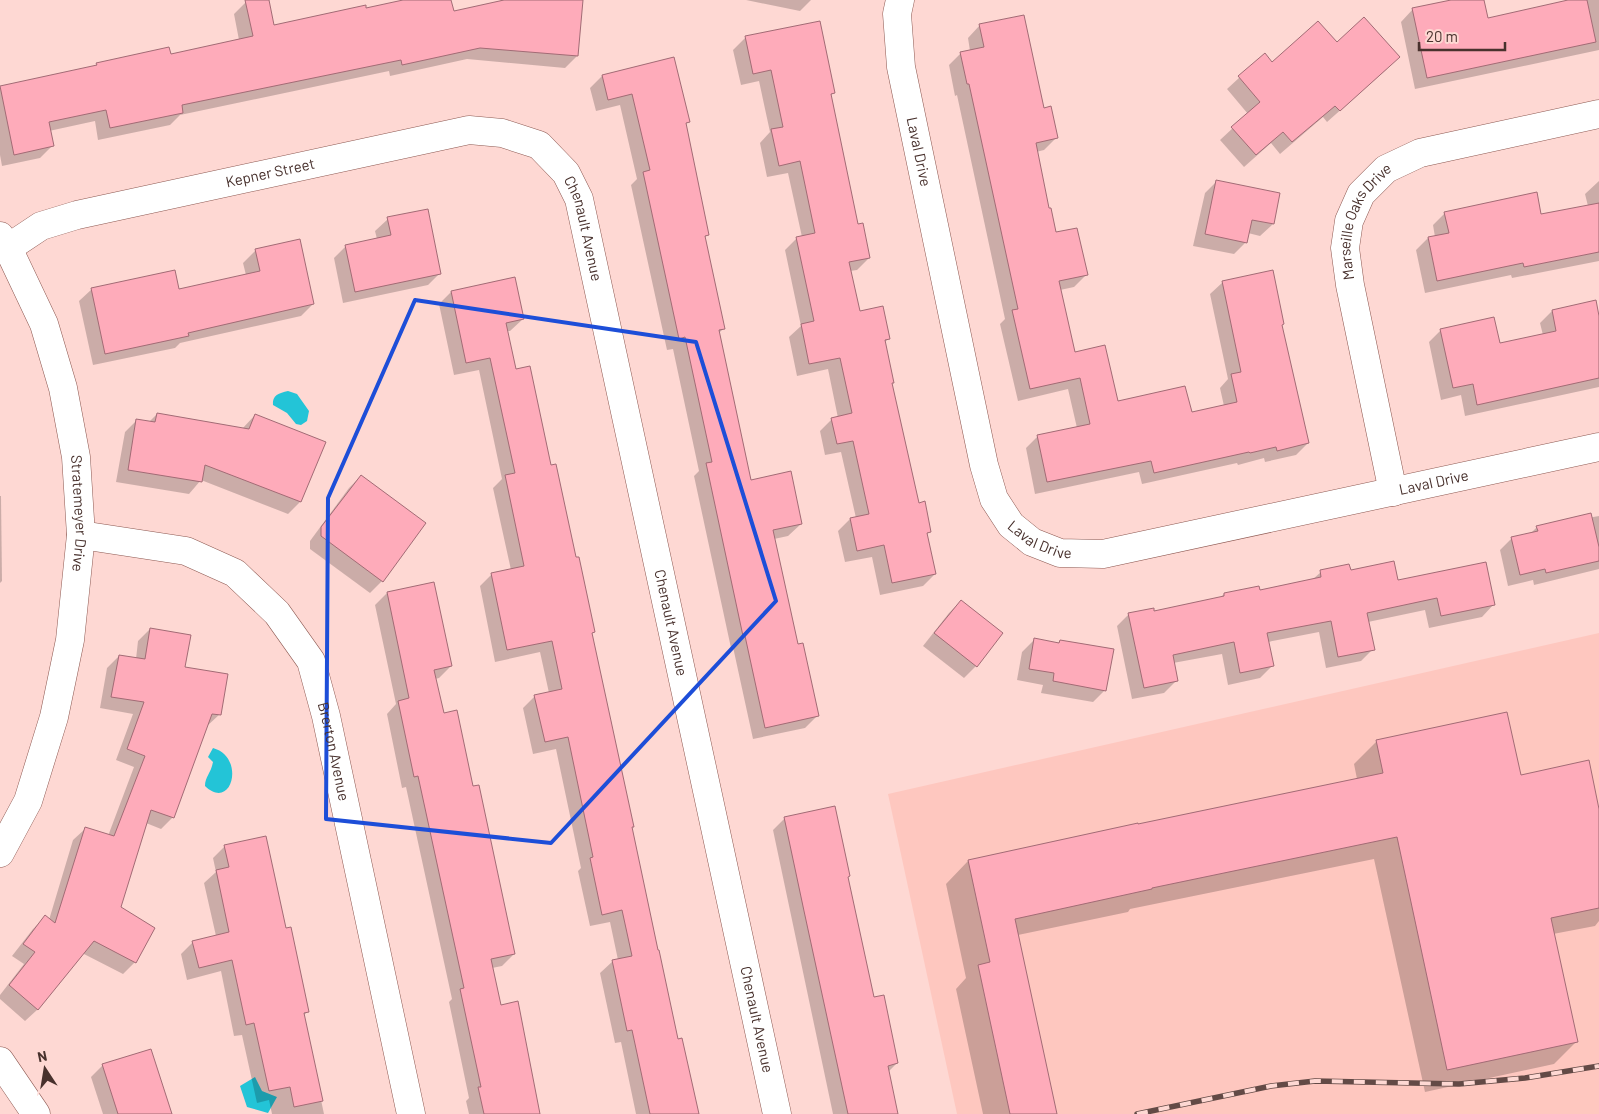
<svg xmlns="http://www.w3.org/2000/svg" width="1599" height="1114" viewBox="0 0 1599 1114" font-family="Barlow,sans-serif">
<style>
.built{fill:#fec7bf}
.water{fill:#23c4d7}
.shadow{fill:#0003}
.building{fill:#feabba;stroke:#a26b75}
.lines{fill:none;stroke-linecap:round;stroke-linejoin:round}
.street-casing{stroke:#8d5952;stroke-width:29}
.street{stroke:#fff;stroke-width:28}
.rail-casing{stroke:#634a46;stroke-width:5.5}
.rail{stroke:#fed8d3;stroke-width:4;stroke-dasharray:11;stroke-linecap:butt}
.marked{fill:none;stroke:#1d4ed8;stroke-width:4;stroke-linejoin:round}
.labels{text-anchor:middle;stroke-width:4.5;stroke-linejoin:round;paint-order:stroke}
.street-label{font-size:15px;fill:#48312d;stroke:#fed8d3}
</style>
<rect width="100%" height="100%" fill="#fed8d3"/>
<polygon class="built" points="1599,633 1599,1114 957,1114 888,794"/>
<g class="water">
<path d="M288 391 297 394 309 411 307 421 301 425 296 424 287 413 273 405C272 395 279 393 288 391Z"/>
<path d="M213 748C246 757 232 812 205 786 205 777 211 773 213 762L208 757Z"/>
<polygon points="255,1077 262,1091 277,1097 268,1113 247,1107 240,1086"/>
</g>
<g class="shadow">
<polygon points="254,0 268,0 273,26 409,0 450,0 453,12 498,2 501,0 582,0 577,56 565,68 467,59 390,76 389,71 180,115 170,125 98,140 95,121 49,131 52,146 40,158 2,166 0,155 0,87 94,67 97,64 170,55 239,40 234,14 246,2"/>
<polygon points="746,0 811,0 800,11"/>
<polygon points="1457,0 1483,0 1487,19 1574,0 1599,0 1599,50 1415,89 1401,22 1413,9"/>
<polygon points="980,25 1043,109 1056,138 1044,150 1036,152 1048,210 1055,234 1086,275 1074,287 1060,290 1074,354 1117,402 1191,414 1224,406 1220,388 1228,379 1210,294 1223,282 1281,326 1308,443 1296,455 1265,462 1264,458 1238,465 1237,463 1142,484 1139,472 1035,494 1026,448 1038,436 1077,428 1068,389 1018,401 1000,324 1005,319 957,95 955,96 949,65 961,53 970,51 968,38"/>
<polygon points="745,38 834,92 830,96 857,225 869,258 857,270 850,271 859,313 889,338 884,343 891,383 918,504 930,531 926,535 935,574 923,586 880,595 872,557 845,562 838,531 850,519 856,518 841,452 825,455 820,431 832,419 838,418 828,369 797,376 789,337 801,326 785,250 797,238 802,237 788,173 767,177 760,143 770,132 759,81 741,85 733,50"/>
<polygon points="1336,44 1387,69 1327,122 1323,117 1280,154 1271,143 1244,167 1220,140 1248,114 1227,89 1265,54 1272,63"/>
<polygon points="602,76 688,121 685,125 708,234 704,238 723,329 719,333 750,481 801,524 788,536 774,539 797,646 817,716 805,728 753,739 733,647 731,648 694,476 699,471 673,349 667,350 631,185 637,179 620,105 596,111 590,88"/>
<polygon points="1217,181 1279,194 1273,224 1260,236 1248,233 1246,242 1234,254 1193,246 1205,193"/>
<polygon points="1599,181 1599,261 1512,278 1511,275 1425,293 1416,250 1428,238 1435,237 1433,225 1445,213 1540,215 1588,206 1585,194"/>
<polygon points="388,219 440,273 428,285 343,303 334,258 346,246 377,239 375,231"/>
<polygon points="299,241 313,304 301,316 180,343 175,348 93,365 79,301 92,289 178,290 246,275 243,263 255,251"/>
<polygon points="451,292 523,319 510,331 507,331 515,370 550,466 593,632 591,634 631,828 677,1040 697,1114 636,1114 621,1042 615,1043 600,973 613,961 618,960 610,922 590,926 578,871 581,868 556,749 533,754 523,708 535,696 549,693 540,652 495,662 480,586 492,574 511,570 493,488 502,479 479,370 454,375 439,304"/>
<polygon points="1552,311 1599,322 1599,387 1465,416 1461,395 1441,400 1429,342 1441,330 1499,344 1543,335 1540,323"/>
<polygon points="157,414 242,429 255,415 324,442 300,502 288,514 201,480 189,494 116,482 125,432 137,420 149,422"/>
<polygon points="361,476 382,581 370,593 310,549 310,541 349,488"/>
<polygon points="0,496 1,496 2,581 0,583"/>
<polygon points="1599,516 1599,569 1534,585 1533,580 1508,586 1500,550 1512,538 1530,534 1537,527"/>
<polygon points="1350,571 1494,604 1482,617 1429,628 1425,610 1368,622 1373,649 1361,661 1326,668 1319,632 1268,642 1272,666 1260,678 1228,685 1222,654 1173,663 1176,681 1164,693 1132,699 1117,626 1129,614 1153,613 1220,598 1224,594 1259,592 1312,580 1321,572"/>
<polygon points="387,593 451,666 439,678 435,679 443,714 472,788 514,954 502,966 492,968 500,1006 539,1114 469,1114 466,1101 469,1098 449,1002 452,999 406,787 402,788 387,714 396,704 375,605"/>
<polygon points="961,601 976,666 964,678 923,646 949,613"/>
<polygon points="150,629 184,668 220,714 207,726 173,817 161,829 146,823 119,907 135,962 123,974 82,953 37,1010 25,1021 0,999 0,995 24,964 12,956 33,929 45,917 49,920 73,840 85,829 108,836 134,767 116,760 133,714 100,708 107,668 119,656 136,659 138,641"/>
<polygon points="1035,639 1058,644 1060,641 1105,690 1093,702 1041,693 1043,685 1017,680 1022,652"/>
<polygon points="1377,741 1520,776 1599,815 1599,921 1595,926 1553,934 1576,1042 1554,1064 1425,1092 1374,859 1130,909 1128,912 1018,935 1056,1114 983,1114 956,989 966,978 946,884 968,861 1357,779 1354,764"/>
<polygon points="785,818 847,878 873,999 897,1063 888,1072 897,1114 833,1114 773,830"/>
<polygon points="225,846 285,930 308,1011 303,1016 324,1114 272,1114 269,1100 257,1103 242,1035 234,1036 221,971 187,980 181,954 193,942 216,936 204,883 216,872 213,858"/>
<polygon points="103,1065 170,1114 103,1114 91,1077"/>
</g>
<g class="building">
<polygon points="245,0 269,0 274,25 366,5 366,8 403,0 451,0 454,11 504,0 583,0 578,56 480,48 402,65 401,60 182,105 183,113 110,128 106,110 49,122 54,146 14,155 0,86 97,65 96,63 169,47 171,54 253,36"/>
<polygon points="1451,0 1484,0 1488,18 1568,0 1587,0 1596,42 1427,78 1412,8"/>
<polygon points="1024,15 1044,108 1051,106 1058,138 1036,143 1049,208 1051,208 1056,232 1077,228 1088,275 1059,281 1075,352 1105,345 1118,401 1185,386 1192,412 1237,402 1231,374 1241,372 1222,281 1273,270 1284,324 1282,325 1309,443 1277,451 1276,447 1250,453 1249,452 1154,473 1151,461 1047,482 1037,435 1090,424 1080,378 1030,389 1012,310 1018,309 969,84 967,84 960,52 984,47 979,24"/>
<polygon points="1364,17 1400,57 1340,111 1335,106 1292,142 1283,132 1256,155 1231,127 1260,102 1238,76 1265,53 1272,62 1318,21 1337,42"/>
<polygon points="820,21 835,93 831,94 858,224 863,223 870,258 849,262 860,311 883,306 890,339 885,340 894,383 892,383 919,503 925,501 931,532 927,533 936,574 892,583 884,545 857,551 850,518 869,514 853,441 837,444 831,418 852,413 840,358 809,364 801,324 814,321 796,237 815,233 800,161 779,166 771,129 783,127 771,70 753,74 745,36"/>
<polygon points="674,57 690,122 686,123 709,235 705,236 725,329 719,330 751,480 791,471 802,524 773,530 798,644 803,643 819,716 765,728 745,636 743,636 706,463 712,462 685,337 679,339 643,172 650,170 632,94 608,100 602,75"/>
<polygon points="1216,180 1280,193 1274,224 1252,220 1247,243 1205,234"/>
<polygon points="1537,192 1541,214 1599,203 1599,252 1524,267 1523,263 1437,281 1428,237 1449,233 1444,212"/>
<polygon points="428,209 441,274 355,292 345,245 391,235 387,217"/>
<polygon points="300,239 314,304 188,333 189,336 105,354 91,288 175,270 179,289 260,271 255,249"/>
<polygon points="515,277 524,319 506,323 516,369 530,366 551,465 556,464 576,557 579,557 595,632 592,633 634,827 632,827 658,950 659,950 678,1039 682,1038 699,1114 650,1114 632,1030 627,1031 612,960 632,956 622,910 602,915 590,858 593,857 568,737 545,742 534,695 562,689 552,641 507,650 491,573 524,566 505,475 515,473 490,358 466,363 451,291"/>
<polygon points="1596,300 1599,316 1599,378 1477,405 1473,384 1453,388 1440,329 1494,317 1500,343 1556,331 1552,310"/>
<polygon points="157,413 249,429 255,414 326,442 301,502 205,465 202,482 128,470 136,419 155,422"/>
<polygon points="361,475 426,523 383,582 321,536 321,527"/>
<polygon points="1591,513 1599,547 1599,561 1546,573 1545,569 1520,575 1511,537 1538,531 1536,526"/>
<polygon points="1394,561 1398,580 1486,562 1495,605 1441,616 1437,598 1367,613 1375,650 1338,657 1331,621 1267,633 1274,666 1240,673 1234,642 1173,655 1178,681 1144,688 1128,613 1154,608 1154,611 1224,596 1224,593 1259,586 1260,590 1321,577 1320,570 1349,564 1351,570"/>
<polygon points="434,582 452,666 434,670 444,713 457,710 473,786 479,785 515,954 491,959 501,1005 518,1001 540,1114 484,1114 478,1087 481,1087 460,989 464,988 418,776 414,777 398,701 409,698 387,592"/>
<polygon points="961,600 1003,633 977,667 934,633"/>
<polygon points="150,628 191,635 185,667 228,674 221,715 212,714 174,818 151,810 121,907 155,928 136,963 94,941 38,1010 9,985 35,952 23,944 45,915 55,923 85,827 114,836 145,756 127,749 144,702 111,697 119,655 145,659"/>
<polygon points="1034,638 1059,643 1060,640 1114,649 1106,691 1053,681 1054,673 1029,669"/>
<polygon points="1507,712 1521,775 1589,760 1599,809 1599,908 1551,918 1578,1042 1447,1070 1397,837 1152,888 1152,889 1015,919 1057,1114 1010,1114 978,965 990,962 968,860 1138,823 1138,824 1383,773 1376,740"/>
<polygon points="835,806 850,876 848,877 874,997 884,995 898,1063 888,1066 898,1114 848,1114 804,911 784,817"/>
<polygon points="266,836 286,928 291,927 309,1012 304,1013 323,1101 294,1107 290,1087 269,1091 254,1023 246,1025 232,960 199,968 192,941 229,932 216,870 229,867 224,845"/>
<polygon points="151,1049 172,1114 118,1114 102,1064"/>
</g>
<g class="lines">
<g class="street-casing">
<g id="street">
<path id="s1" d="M900 0 897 14 901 67 984 465 994 499 1011 525 1032 542 1060 553 1103 554 1599 447"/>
<path id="s2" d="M0 236 8 248 44 324 63 388 76 457 81 535 70 640 54 717 28 801 0 853"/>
<path id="s3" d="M8 248 41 226 77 215 469 130 502 133 539 145 566 173 579 199 777 1114"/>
<path id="s4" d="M1393 492 1350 285 1345 248 1349 221 1361 194 1386 169 1420 153 1599 114"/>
<path id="s5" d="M81 535 186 551 235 573 277 613 311 661 326 716 411 1114"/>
<polyline points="0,1061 36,1114"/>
</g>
</g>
<use href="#street" class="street"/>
<g class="rail-casing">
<polyline id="rail" points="1137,1114 1271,1086 1315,1081 1459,1084 1525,1078 1599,1066"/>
</g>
<use href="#rail" class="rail"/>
</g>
<path class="marked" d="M415 300 696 342 776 601 551 843 326 819 328 498Z"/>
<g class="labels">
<g class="street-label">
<text dy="5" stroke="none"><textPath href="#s1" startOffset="154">Laval Drive</textPath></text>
<text dy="5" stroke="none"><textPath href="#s3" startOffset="275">Kepner Street</textPath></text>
<text dy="5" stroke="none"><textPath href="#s4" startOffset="281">Marseille Oaks Drive</textPath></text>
<text dy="5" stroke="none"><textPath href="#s3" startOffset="648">Chenault Avenue</textPath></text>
<text dy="5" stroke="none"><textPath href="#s1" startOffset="979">Laval Drive</textPath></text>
<text dy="5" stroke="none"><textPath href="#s2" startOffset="292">Stratemeyer Drive</textPath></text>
<text dy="5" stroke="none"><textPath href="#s1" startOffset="574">Laval Drive</textPath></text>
<text dy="5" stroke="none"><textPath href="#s3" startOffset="1052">Chenault Avenue</textPath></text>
<text dy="5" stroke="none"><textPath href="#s5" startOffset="370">Brerton Avenue</textPath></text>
<text dy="5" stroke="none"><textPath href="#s3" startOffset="1458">Chenault Avenue</textPath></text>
</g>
</g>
<g transform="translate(45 1069) rotate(348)" stroke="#fed8d3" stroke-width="4" paint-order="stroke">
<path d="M0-4L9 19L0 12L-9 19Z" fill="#48312d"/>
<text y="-8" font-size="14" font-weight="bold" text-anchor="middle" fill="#48312d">N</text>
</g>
<path d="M1419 42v8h86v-8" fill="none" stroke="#48312d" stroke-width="2.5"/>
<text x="1426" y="42" font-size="15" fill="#48312d" stroke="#fed8d3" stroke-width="4" paint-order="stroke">20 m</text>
</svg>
